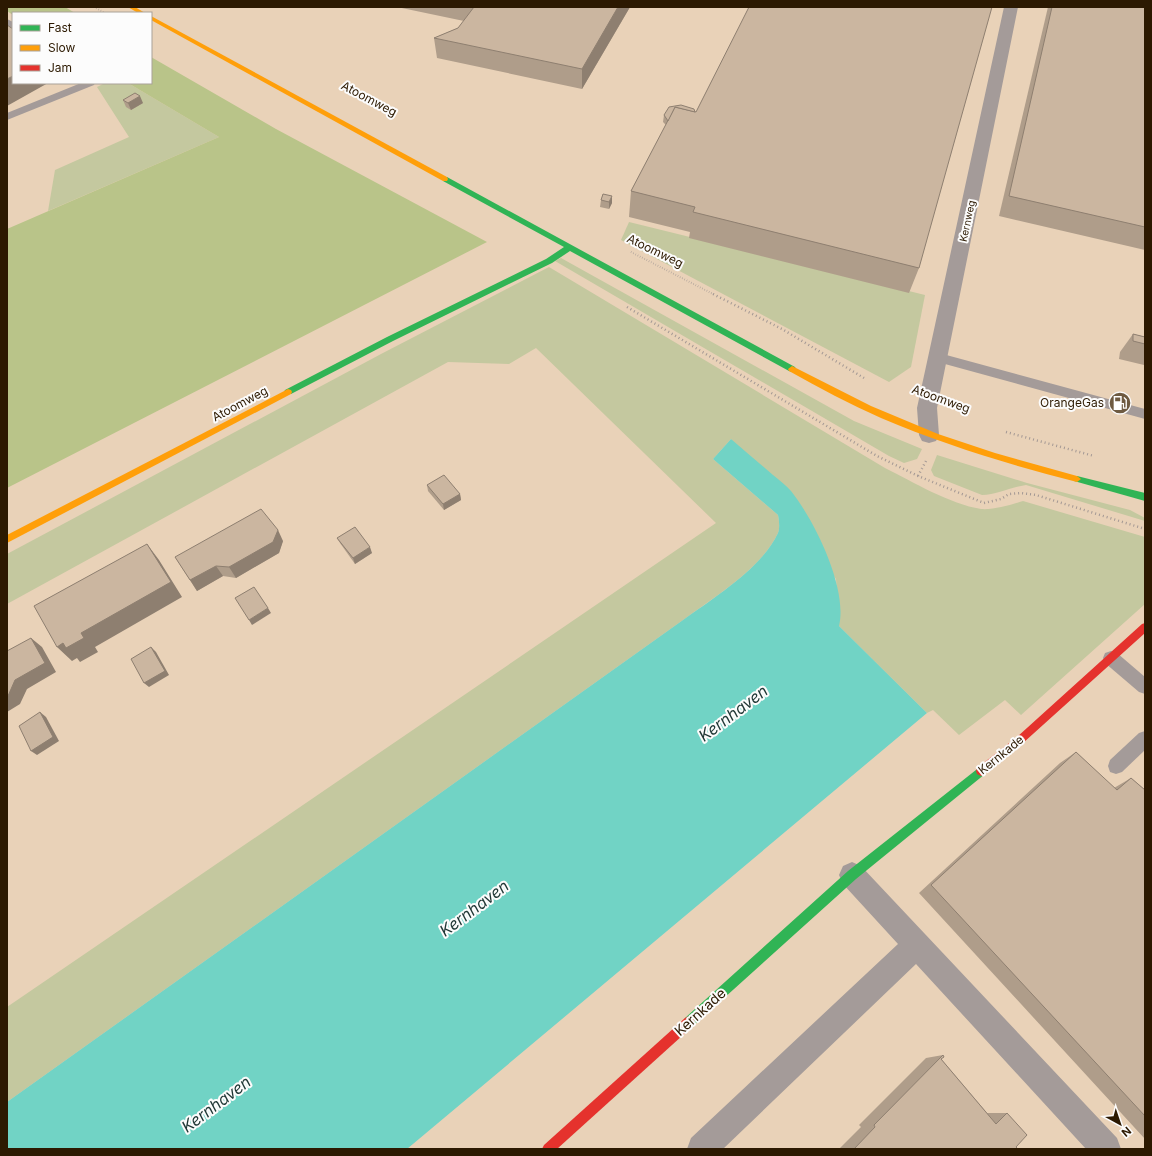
<svg xmlns="http://www.w3.org/2000/svg" width="1152" height="1156" viewBox="0 0 1152 1156" font-family="Inter,sans-serif">
<style>
.green{fill:#c4c89f}
.forest{fill:#b9c489}
.water{fill:#71d3c5}
.lines{fill:none;stroke-linecap:round;stroke-linejoin:round}
.path-far1{stroke:#a39894;stroke-width:2;stroke-dasharray:0.5 2;stroke-linecap:butt}
.path{stroke:#a39894;stroke-width:2.5;stroke-dasharray:1 3;stroke-linecap:butt}
.lane{fill:#a49b99;fill-rule:evenodd}
.street{fill:#a49b99;fill-rule:evenodd}
.fast{fill:#30b455;fill-rule:evenodd}
.slow{fill:#ff9f0a;fill-rule:evenodd}
.jam{fill:#e5322d;fill-rule:evenodd}
.wall{fill:#af9d8a}
.shaded-wall{fill:#8e7f70}
.building{fill:#cbb6a0;stroke:#8e7f70}
.labels{text-anchor:middle;stroke-width:4;stroke-linejoin:round;paint-order:stroke}
.far-street-label{font-size:10px;fill:#2c1901;stroke:#fcfcfc}
.street-label{font-size:12px;fill:#2c1901;stroke:#fcfcfc}
.poi-label{font-size:12px;fill:#2c1901;stroke:#fcfcfc;text-anchor:end}
.near-street-label{font-size:14px;fill:#2c1901;stroke:#fcfcfc}
.near-water-label{font-size:16px;font-style:italic;fill:#1e3634;stroke:#fcfcfc}
</style>
<rect width="100%" height="100%" fill="#e9d2b8"/>
<g class="green">
<polygon points="105,83 128,83 219,137 48,211 55,170 129,137 97,87"/>
<polygon points="629,222 925,295 911,367 889,382 621,240"/>
<polygon points="561,258 854,421 922,449 917,459 904,463 889,456 555,261"/>
<path d="M549 267 885 468C913 482 950 504 981 509 994 510 1010 505 1023 501L1145 537V604L1021 715 1005 700 959 735 933 710 927 713 839 626 836 579 731 439 713 459 778 515C779 520 780 528 778 533 762 568 714 597 683 620L7 1102V1007L716 523 536 348 509 364 448 362 7 604V554L381 354Z"/>
<path d="M937 455 1027 483 1130 510 1145 518V521L1026 485C1011 487 997 495 982 495L934 476 931 470Z"/>
</g>
<g class="forest">
<polygon points="7,7 65,7 75,13 13,13 13,15 7,11"/>
<polygon points="151,57 276,129 487,242 7,488 7,229 219,137 128,83 151,83"/>
</g>
<path class="water" d="M731 439C745 451 759 463 773 475 779 480 786 485 791 491 815 521 848 589 839 626L927 713 407 1149H7V1102L683 620C713 598 762 568 778 533 780 528 779 520 778 515L713 459Z"/>
<g class="lines">
<g class="path-far1">
<polyline points="94,7 105,13"/>
<polyline points="631,252 715,295"/>
</g>
<g class="path">
<polyline points="713,294 782,329 864,378"/>
<polyline points="627,307 877,456 918,476 984,503 1001,499 1009,494 1021,493 1036,495 1145,529"/>
<polyline points="1006,432 1094,456"/>
<polyline points="918,476 927,459"/>
</g>
<g class="lane">
<polygon points="7,19 13,22 13,29 7,26"/>
<polygon points="81,83 95,83 94,85 7,120 7,113"/>
<polygon points="939,353 1145,409 1145,419 934,361 933,358 934,355"/>
<polygon points="1111,651 1117,653 1145,677 1145,694 1139,692 1105,663 1103,658 1105,653"/>
<polygon points="1145,731 1145,750 1122,772 1116,774 1110,772 1108,766 1110,760 1139,733"/>
</g>
<g class="street">
<polygon points="1004,7 1018,7 937,408 939,435 936,441 929,443 922,441 919,435 917,408"/>
<polygon points="852,862 861,866 1117,1138 1121,1149 1086,1149 916,964 723,1149 687,1149 691,1138 898,944 843,884 839,875 843,866"/>
</g>
<g class="fast">
<polygon points="443,177 447,177 795,367 796,369 792,372 789,371 570,251 552,263 393,341 291,394 285,394 284,392 285,390 387,337 546,259 564,247 443,181"/>
<polygon points="1077,476 1145,493 1145,501 1074,481 1073,479"/>
<polygon points="981,766 985,768 986,771 985,774 856,879 693,1026 689,1028 685,1026 683,1022 685,1018 848,871"/>
</g>
<g class="slow">
<polygon points="128,7 135,7 145,13 138,13"/>
<polygon points="151,16 447,177 448,179 447,181 443,181 151,20"/>
<path d="M792 366 871 406 938 434 995 453 1077 476 1081 479 1077 482C1010 465 945 445 881 418 850 404 819 388 789 371L788 369Z"/>
<polygon points="288,389 291,390 292,392 291,394 7,543 7,535"/>
</g>
<g class="jam">
<polygon points="1145,623 1145,633 1023,743 985,774 981,776 977,774 976,771 977,768 1017,737 1142,624"/>
<polygon points="689,1016 693,1018 695,1022 693,1026 557,1149 542,1149 544,1145 685,1018"/>
</g>
</g>
<g class="wall">
<polygon points="397,7 630,7 582,89 437,58 434,38 458,28 464,21"/>
<polygon points="1048,7 1145,7 1145,250 999,216"/>
<polygon points="123,100 143,103 131,110 126,107"/>
<polygon points="696,112 919,268 909,293 689,238 690,232 629,217 631,191 666,125 663,122 664,115"/>
<polygon points="603,194 612,203 609,209 600,207 601,200"/>
<polygon points="1133,334 1145,337 1145,365 1144,365 1119,359 1120,352"/>
<polygon points="427,485 460,494 461,500 444,510 428,491"/>
<polygon points="337,538 372,553 355,564 340,543"/>
<polygon points="283,541 279,553 236,578 223,576 197,591 175,557"/>
<polygon points="1076,752 1114,788 1131,778 1145,790 1145,1139 919,893 1060,763"/>
<polygon points="943,1055 941,1059 987,1113 1007,1113 1016,1147 1018,1149 839,1149 861,1127 859,1125 926,1058"/>
</g>
<g class="shaded-wall">
<polygon points="618,7 630,7 582,89 582,69"/>
<polygon points="13,76 13,83 48,83 7,106 7,79"/>
<polygon points="140,96 143,103 131,110 128,103"/>
<polygon points="612,196 612,203 609,209 609,202"/>
<polygon points="460,494 461,500 444,510 443,504"/>
<polygon points="278,530 283,541 279,553 236,578 229,567"/>
<polygon points="147,544 159,560 182,597 95,647 98,652 80,662 77,658 72,661 57,647"/>
<polygon points="370,547 372,553 355,564 353,558"/>
<polygon points="216,566 223,576 197,591 190,580"/>
<polygon points="268,608 271,613 252,625 249,620"/>
<polygon points="31,638 42,647 56,672 27,689 20,704 7,712 7,696"/>
<polygon points="151,647 156,652 169,675 149,687 144,683"/>
<polygon points="40,712 46,717 59,741 37,755 31,751"/>
</g>
<g class="building">
<polygon points="474,7 618,7 582,69 434,38 458,28"/>
<polygon points="749,7 992,7 919,268 693,212 695,207 631,191 675,107 696,112"/>
<polygon points="1052,7 1145,7 1145,227 1009,196"/>
<polygon points="7,25 13,29 13,76 7,79"/>
<polygon points="135,93 140,96 128,103 123,100"/>
<polygon points="681,105 694,109 695,112 675,107 668,121 664,115 669,107"/>
<polygon points="603,194 612,196 609,202 601,200"/>
<polygon points="1133,334 1145,337 1145,344 1133,341"/>
<polygon points="444,475 460,494 443,504 427,485"/>
<polygon points="261,509 278,530 273,542 229,567 216,566 190,580 175,557"/>
<polygon points="355,527 370,547 353,558 337,538"/>
<polygon points="147,544 171,582 81,633 84,638 66,648 63,643 57,647 34,606"/>
<polygon points="254,587 268,608 249,620 235,598"/>
<polygon points="31,638 45,663 15,680 8,696 7,696 7,651"/>
<polygon points="151,647 165,671 144,683 131,659"/>
<polygon points="40,712 53,737 31,751 19,726"/>
<polygon points="1076,752 1117,790 1131,778 1145,790 1145,1116 931,885"/>
<polygon points="943,1055 944,1057 941,1059 996,1124 1007,1113 1027,1135 1016,1147 1018,1149 854,1149 875,1127 874,1125"/>
</g>
<defs>
<g id="fuel-disc" transform="scale(1.15)"><circle r="9.5" fill="#6e5a41" stroke="#fcfcfc"/><path d="M-5.5-6h7V0h2V4h1.3V-2.5L3-4.5l.8-.8L6-3V5H2.5V1h-1V6h-7ZM-4.2-4.7v3.2H.2V-4.7Z" fill="#fff"/></g>
</defs>
<g fill-rule="evenodd">
<use href="#fuel-disc" x="1120" y="403"/>
</g>
<g class="labels">
<g class="far-street-label">
<text transform="translate(967 221) rotate(-78)" y="4">Kernweg</text>
</g>
<g class="street-label">
<text transform="translate(369 99) rotate(28)" y="4">Atoomweg</text>
<text transform="translate(655 251) rotate(26)" y="4">Atoomweg</text>
<text transform="translate(941 399) rotate(20)" y="4">Atoomweg</text>
<text transform="translate(240 404) rotate(-28)" y="4">Atoomweg</text>
<text transform="translate(1001 755) rotate(-39)" y="4">Kernkade</text>
</g>
<g class="poi-label">
<text x="1104" y="407">OrangeGas</text>
</g>
<g class="near-street-label">
<text transform="translate(700 1012) rotate(-42)" y="5">Kernkade</text>
</g>
<g class="near-water-label">
<text transform="translate(733 713) rotate(-37)" y="6">Kernhaven</text>
<text transform="translate(474 908) rotate(-37)" y="6">Kernhaven</text>
<text transform="translate(216 1104) rotate(-37)" y="6">Kernhaven</text>
</g>
</g>
<rect width="1152" height="1156" fill="none" stroke="#2c1901" stroke-width="16"/>
<rect x="12" y="12" width="140" height="72" fill="#fcfcfc" stroke="#a9a198"/>
<rect x="20" y="25" width="20" height="6" fill="#30b455" stroke="#a9a198"/>
<text x="48" y="32" font-size="12" fill="#2c1901">Fast</text>
<rect x="20" y="45" width="20" height="6" fill="#ff9f0a" stroke="#a9a198"/>
<text x="48" y="52" font-size="12" fill="#2c1901">Slow</text>
<rect x="20" y="65" width="20" height="6" fill="#e5322d" stroke="#a9a198"/>
<text x="48" y="72" font-size="12" fill="#2c1901">Jam</text>
<g transform="translate(1120 1124) rotate(140)" stroke="#fcfcfc" stroke-width="3" paint-order="stroke">
<path d="M0-3L7 15L0 10L-7 15Z" fill="#2c1901"/>
<text y="-6" font-size="11" font-weight="bold" text-anchor="middle" fill="#2c1901">N</text>
</g>
</svg>
